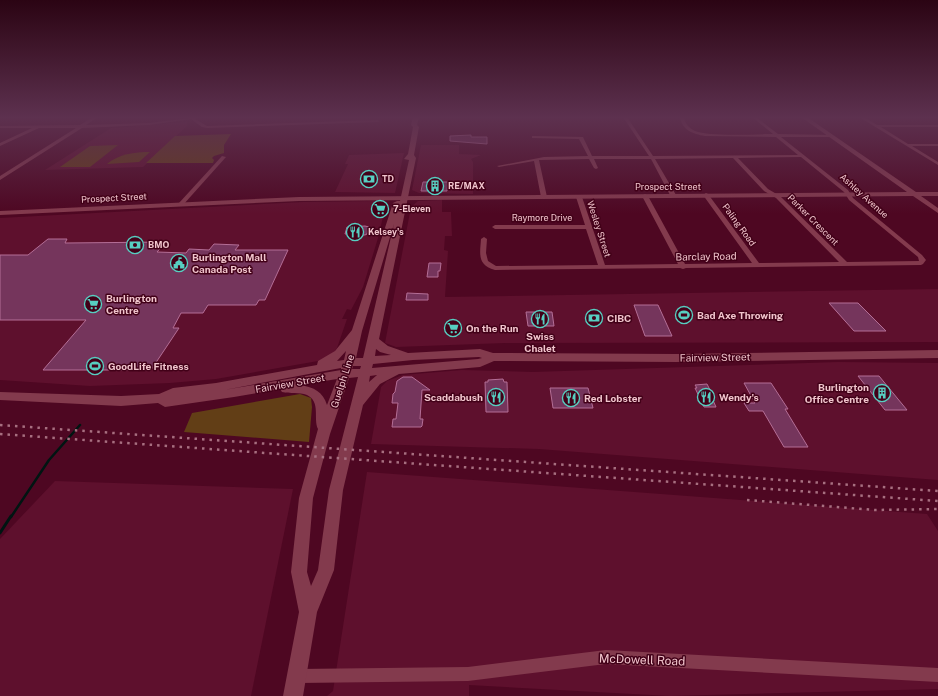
<svg xmlns="http://www.w3.org/2000/svg" width="938" height="696" viewBox="0 0 938 696" font-family="'Public Sans',sans-serif">
<style>
.built{fill:#5e102d}
.green{fill:#623e16}
.lines{fill:none;stroke-linecap:round;stroke-linejoin:round}
.stream-far1{stroke:#001512;stroke-width:2.5}
.stream{stroke:#001512;stroke-width:3}
.building{fill:#75355c;stroke:#b46e96}
.minor{fill:#833a4d;fill-rule:evenodd}
.tertiary{fill:#833a4d;fill-rule:evenodd}
.secondary{fill:#833a4d;fill-rule:evenodd}
.rail{stroke:#a76f80;stroke-width:2.5;stroke-dasharray:2.5 5;stroke-linecap:butt}
.labels{text-anchor:middle;stroke-width:3;stroke-linejoin:round;paint-order:stroke}
.far-poi-label{font-size:9px;font-weight:bold;fill:#f1c5cd;stroke:#420018;text-anchor:start}
.far-street-label{font-size:9px;fill:#f1c5cd;stroke:#420018}
.street-label{font-size:10px;fill:#f1c5cd;stroke:#420018}
.poi-label{font-size:10px;font-weight:bold;fill:#f1c5cd;stroke:#420018;text-anchor:start}
.near-street-label{font-size:12px;fill:#f1c5cd;stroke:#420018}
</style>
<rect width="100%" height="100%" fill="#4e0722"/>
<g class="built">
<polygon points="187,122 187,126 143,167 45,170 111,128"/>
<polygon points="421,145 459,145 459,154 481,155 471,159 473,162 473,194 419,193 412,190"/>
<polygon points="404,153 395,193 335,192 348,164 345,164 349,155"/>
<polygon points="442,200 442,212 451,212 452,236 445,236 444,250 448,251 445,297 938,289 938,342 505,343 396,347 385,343 411,207 418,201"/>
<polygon points="375,201 386,204 378,238 363,287 351,310 347,309 342,319 347,319 337,348 333,354 327,358 318,361 216,379 170,383 90,386 0,380 0,218 303,202"/>
<polygon points="838,362 938,363 938,480 539,449 371,444 381,387 387,381 403,375 462,370 533,372"/>
<polygon points="367,472 927,514 938,531 938,689 670,696 469,685 469,696 327,696 333,691"/>
<polygon points="55,481 293,489 251,696 0,696 0,539"/>
</g>
<g class="green">
<polygon points="231,134 224,145 224,153 214,156 212,158 214,160 213,163 146,163 175,136"/>
<polygon points="118,145 90,167 60,167 90,146"/>
<path d="M150 152 139 162 107 164C119 154 134 152 150 152Z"/>
<polygon points="300,394 311,398 312,407 309,442 184,432 192,413"/>
</g>
<g class="lines">
<polyline class="stream-far1" points="11,517 49,460 80,425"/>
<polyline class="stream" points="0,533 11,516"/>
</g>
<g class="building">
<polygon points="471,135 471,137 487,137 487,144 450,141 450,136"/>
<polygon points="423,182 448,182 447,191 421,191"/>
<polygon points="365,226 369,227 367,234 365,235 345,234 347,227"/>
<polygon points="48,239 67,239 65,243 166,242 157,252 186,253 189,249 209,250 214,244 239,245 235,250 288,250 265,300 259,300 256,305 208,305 203,313 181,313 173,328 179,328 151,370 43,370 86,320 0,320 0,255 28,255"/>
<polygon points="429,263 441,263 440,271 438,271 438,277 427,277"/>
<polygon points="407,293 428,294 428,300 406,300"/>
<polygon points="829,303 858,303 886,331 854,331"/>
<polygon points="634,305 658,305 672,336 645,336"/>
<polygon points="526,312 552,312 554,326 528,326"/>
<polygon points="858,376 879,376 907,410 885,410"/>
<polygon points="403,377 412,377 430,390 422,390 420,419 423,419 422,426 421,427 392,427 393,419 396,419 398,403 392,403 393,394 395,392 397,381"/>
<polygon points="503,379 504,382 507,382 508,412 486,412 485,382 488,382 488,380"/>
<polygon points="744,383 771,383 788,409 785,409 808,447 784,447 763,411 749,411 744,403 755,403"/>
<polygon points="707,384 714,398 712,398 716,407 704,407 695,388 697,388 695,385"/>
<polygon points="550,388 588,388 593,408 553,408"/>
</g>
<g class="lines">
<g class="minor">
<polygon points="93,117 98,117 86,125 149,123 200,117 195,119 207,126 378,120 380,121 378,122 207,128 202,127 191,119 149,125 82,128 0,180 0,176 76,128 39,128 0,146 0,143 32,128 0,128 0,126 80,125"/>
<path d="M623 117H627L653 156 798 155 776 137 705 136C693 134 682 130 680 117H684C685 124 689 128 695 131 710 137 755 134 773 134L752 117H756L778 134 833 135V136L831 137H781L848 190 853 198 922 255 926 260 923 264 921 265 686 268 683 269 680 268 495 270C477 265 480 254 481 239L484 237 487 239 486 253 488 261 496 266 598 265 586 229H495L492 227 495 225H585L576 197 579 195 582 197 605 265 678 264 642 196 645 194 648 196 685 264 752 263 703 195 706 193 708 194 759 263 839 262 776 198 764 191 733 158 655 159 676 195 673 197 670 195 651 159H594L598 168 596 169 594 168 589 159 539 160 547 197 544 199 541 197 534 161 499 167 497 166 544 157 588 156 579 139 532 138V136H534L583 137 592 156H649ZM801 157 844 192 849 200 918 257 919 261 847 262 780 196 768 189 738 158Z"/>
<polygon points="859,117 864,117 877,125 938,125 938,127 881,127 908,144 938,144 938,146 912,146 938,162 938,165"/>
<polygon points="222,156 226,157 183,205 179,205 179,203"/>
<polygon points="606,650 938,668 938,682 606,664 468,681 298,683 293,681 291,676 293,671 298,669 468,667"/>
</g>
<polygon class="tertiary" points="801,117 807,117 916,192 938,192 938,196 921,196 938,208 938,213 913,196 299,201 0,215 0,211 299,197 907,192"/>
<path class="secondary" d="M413 117H419L417 125 419 127 414 155 416 158 379 339 388 346 408 353 480 349 493 353 676 354 938 350V358L676 362 494 361 480 367 399 374 380 384 363 405 343 490 334 570 317 612 303 696H283L299 612 291 572 299 498 318 429C313 418 321 402 307 395 299 392 290 394 282 392L280 389 234 397 165 407 158 403 121 406 0 400V392L121 396 159 394 173 388 216 383 317 365 318 361 335 351 352 330 393 203 397 201H400L409 160 404 159 408 154 413 127 411 125ZM394 224 363 358H356L362 331ZM376 349 380 352 391 355 375 356ZM346 351 344 360 337 361ZM479 357 482 358 478 359 372 368 373 364 413 360ZM353 366H361L360 369H352ZM341 368V370L224 390ZM377 375 369 382 370 376ZM358 377 329 490 318 570 311 586 307 572 313 498 330 434 349 378ZM337 379 327 405C323 392 314 387 300 385Z"/>
<g class="rail">
<polyline points="0,425 938,491"/>
<polyline points="0,434 938,501"/>
<polyline points="747,500 875,510 938,509"/>
</g>
</g>
<linearGradient id="sky" x2="0" y2="1"><stop stop-color="#2b0413"/><stop offset="0.55" stop-color="#5d314f"/><stop offset="1" stop-color="#5d314f" stop-opacity="0"/></linearGradient>
<rect width="938" height="214" fill="url(#sky)"/>
<defs>
<g id="bank-ring" transform="scale(0.9)"><circle r="9.5" fill="#420018" stroke="#57cec1" stroke-width="1.5"/><path d="M-6-4H6V4H-6ZM0-2.3a2.3 2.3 0 1 0 0 4.6a2.3 2.3 0 1 0 0-4.6Z" fill="#57cec1"/></g>
<g id="building-ring" transform="scale(0.9)"><circle r="9.5" fill="#420018" stroke="#57cec1" stroke-width="1.5"/><path d="M-4-6H4V6H1V3H-1V6H-4ZM-2.5-4.3h1.7v1.8h-1.7ZM.8-4.3h1.7v1.8H.8ZM-2.5-1h1.7V.8h-1.7ZM.8-1h1.7V.8H.8Z" fill="#57cec1"/></g>
<g id="supermarket-ring" transform="scale(0.9)"><circle r="9.5" fill="#420018" stroke="#57cec1" stroke-width="1.5"/><path d="M-6-5.5h2.5l.6 2H6L4.5 2H-2.5L-4.4-4H-6ZM-1.5 3.2a1.3 1.3 0 1 0 .1 0ZM3 3.2a1.3 1.3 0 1 0 .1 0Z" fill="#57cec1"/></g>
<g id="restaurant-ring" transform="scale(0.9)"><circle r="9.5" fill="#420018" stroke="#57cec1" stroke-width="1.5"/><path d="M-5-6h1v4h1v-4h1v4h1v-4h1v5L-1.5 .5V6h-2V.5L-5-1ZM5-6V6H3V1.5H1.5Q1.5-4 5-6Z" fill="#57cec1"/></g>
<g id="civic-ring" transform="scale(0.9)"><circle r="9.5" fill="#420018" stroke="#57cec1" stroke-width="1.5"/><path d="M-.6-6.5H3V-4.5H.6V-3L4-1V1h2V6H-6V1h2V-1L-.6-3ZM-1.2 2.5V6h2.4V2.5Z" fill="#57cec1"/></g>
<g id="stadium-ring" transform="scale(0.9)"><circle r="9.5" fill="#420018" stroke="#57cec1" stroke-width="1.5"/><path d="M0-5a6.5 5 0 1 0 0 10a6.5 5 0 1 0 0-10ZM-3.5-1.8h7v3.6h-7Z" fill="#57cec1"/></g>
</defs>
<g fill-rule="evenodd">
<use href="#bank-ring" x="369" y="179"/>
<use href="#building-ring" x="435" y="186"/>
<use href="#supermarket-ring" x="380" y="209"/>
<use href="#restaurant-ring" x="355" y="232"/>
<use href="#bank-ring" x="135" y="245"/>
<use href="#civic-ring" x="179" y="263"/>
<use href="#supermarket-ring" x="93" y="304"/>
<use href="#stadium-ring" x="684" y="315"/>
<use href="#bank-ring" x="594" y="318"/>
<use href="#restaurant-ring" x="540" y="319"/>
<use href="#supermarket-ring" x="453" y="328"/>
<use href="#stadium-ring" x="95" y="366"/>
<use href="#building-ring" x="882" y="393"/>
<use href="#restaurant-ring" x="496" y="397"/>
<use href="#restaurant-ring" x="706" y="397"/>
<use href="#restaurant-ring" x="571" y="398"/>
</g>
<g class="labels">
<g class="far-poi-label">
<text x="382" y="182">TD</text>
<text x="448" y="189">RE/MAX</text>
<text x="393" y="212">7-Eleven</text>
<text x="368" y="235">Kelsey's</text>
<text x="148" y="248">BMO</text>
</g>
<g class="far-street-label">
<text x="668" y="190">Prospect Street</text>
<text transform="translate(864 196) rotate(42)" y="3">Ashley Avenue</text>
<text transform="translate(114 198) rotate(-3)" y="3">Prospect Street</text>
<text x="542" y="221">Raymore Drive</text>
<text transform="translate(813 220) rotate(45)" y="3">Parker Crescent</text>
<text transform="translate(739 225) rotate(54)" y="3">Paling Road</text>
<text transform="translate(599 229) rotate(72)" y="3">Wesley Street</text>
</g>
<g class="street-label">
<text transform="translate(706 256) rotate(-1)" y="4">Barclay Road</text>
<text transform="translate(715 357) rotate(-1)" y="4">Fairview Street</text>
<text transform="translate(342 381) rotate(-72)" y="4">Guelph Line</text>
<text transform="translate(290 383) rotate(-10)" y="4">Fairview Street</text>
</g>
<g class="poi-label">
<text x="192" y="261">Burlington Mall<tspan x="192" dy="12">Canada Post</tspan></text>
<text x="106" y="302">Burlington<tspan x="106" dy="12">Centre</tspan></text>
<text x="697" y="319">Bad Axe Throwing</text>
<text x="607" y="322">CIBC</text>
<text x="466" y="332">On the Run</text>
<text x="540" y="340" text-anchor="middle">Swiss<tspan x="540" dy="12">Chalet</tspan></text>
<text x="108" y="370">GoodLife Fitness</text>
<text x="869" y="391" text-anchor="end">Burlington<tspan x="869" dy="12">Office Centre</tspan></text>
<text x="483" y="401" text-anchor="end">Scaddabush</text>
<text x="719" y="401">Wendy's</text>
<text x="584" y="402">Red Lobster</text>
</g>
<g class="near-street-label">
<text transform="translate(642 660) rotate(2)" y="4">McDowell Road</text>
</g>
</g>
</svg>
